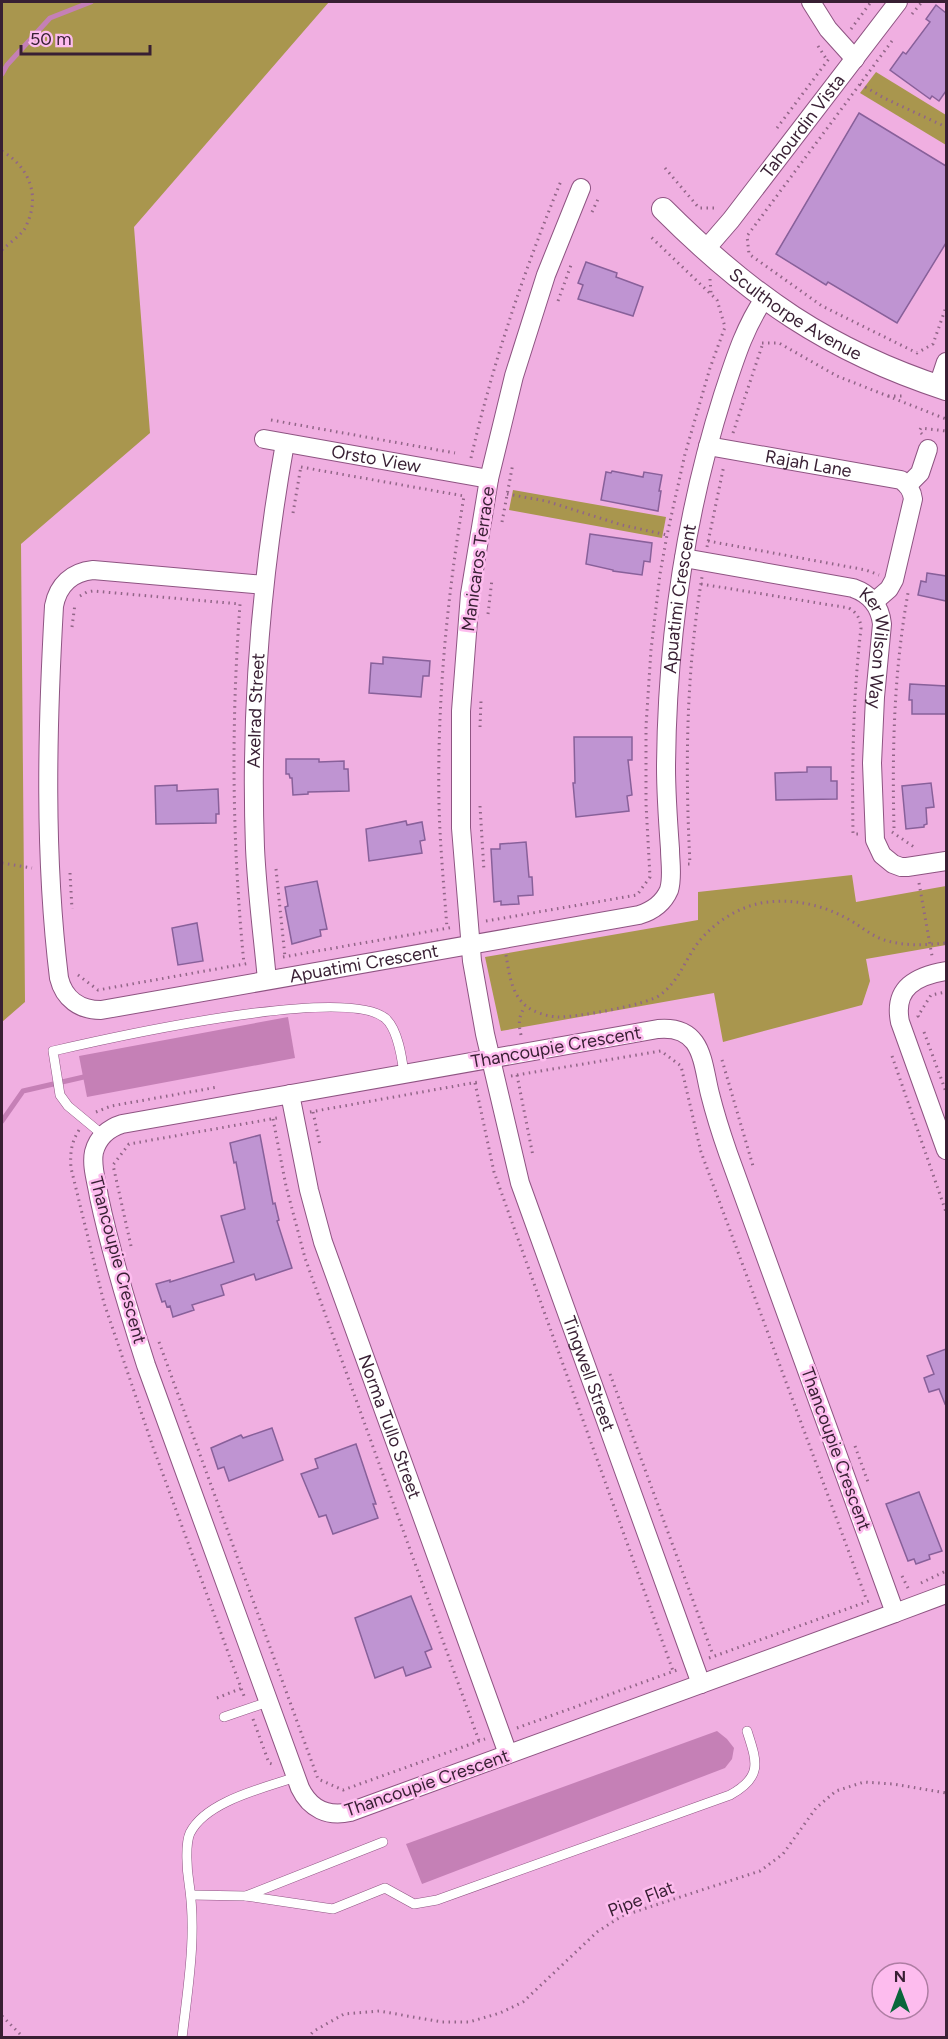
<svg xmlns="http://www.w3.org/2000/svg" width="948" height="2039" viewBox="0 0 948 2039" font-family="Figtree,sans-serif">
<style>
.green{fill:#a9964e}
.water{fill:#c580b6}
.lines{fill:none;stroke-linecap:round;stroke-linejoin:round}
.stream{stroke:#c580b6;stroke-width:5}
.building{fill:#bf94d2;stroke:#88609a;stroke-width:1.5}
.service-casing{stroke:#8e5482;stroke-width:10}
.minor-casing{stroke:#8e5482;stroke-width:20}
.tertiary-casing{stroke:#8e5482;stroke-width:24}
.path{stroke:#916587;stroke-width:3;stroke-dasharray:1.5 4.5;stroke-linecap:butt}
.service{stroke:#fff;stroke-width:9}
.minor{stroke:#fff;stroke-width:18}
.tertiary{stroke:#fff;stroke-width:22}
.labels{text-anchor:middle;stroke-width:5;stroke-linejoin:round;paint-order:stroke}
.street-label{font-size:18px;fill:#381f33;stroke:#fdbcee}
</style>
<rect width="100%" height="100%" fill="#f0afe1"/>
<g class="green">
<polygon points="2,2 329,2 134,227 150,433 21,544 25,1002 2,1022"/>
<polygon points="876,72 946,115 946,145 860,93"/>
<polygon points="513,490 666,517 662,538 509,510"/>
<polygon points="852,875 856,902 946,886 946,945 866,959 870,981 862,1005 723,1042 714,993 501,1031 485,957 698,920 698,892"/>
</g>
<g class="water">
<polygon points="288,1017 295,1058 87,1097 79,1056"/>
<polygon points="717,1731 727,1739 734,1748 732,1759 725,1768 422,1884 406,1844"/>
</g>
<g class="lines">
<g class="stream">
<polyline points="2,74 7,65 50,18 91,2"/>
<polyline points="2,1121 23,1091 88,1076"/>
</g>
</g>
<g class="building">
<polygon points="936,5 946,13 946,91 939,101 932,96 930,99 890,70 903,52 906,54 930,22 926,19"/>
<polygon points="859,113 946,166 946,243 897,323 828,282 826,285 776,254"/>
<polygon points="586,262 617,273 616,277 643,287 633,316 578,299 583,285 578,283"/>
<polygon points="612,471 643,477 644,472 662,475 659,491 661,491 658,511 601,500 606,472 611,473"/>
<polygon points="590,534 652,543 650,562 644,561 642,575 613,571 613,570 586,564"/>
<polygon points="927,573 946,576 946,601 918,595 921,581 926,582"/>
<polygon points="383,657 430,661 429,676 423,676 421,697 369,693 371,663 383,664"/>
<polygon points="910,684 946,686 946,714 912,714 912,700 909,700"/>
<polygon points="574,737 632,737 632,760 628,760 632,795 627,796 629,811 576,817 573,783 575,783"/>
<polygon points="286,759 319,759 319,762 344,761 344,769 348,769 349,791 308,792 308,794 293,795 292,778 290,778 289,774 286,774"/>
<polygon points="807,767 831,767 831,781 837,781 837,799 776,800 775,773 807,772"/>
<polygon points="931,783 934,807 926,808 927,824 924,825 924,827 906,829 902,786"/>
<polygon points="177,785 177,791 218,789 219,814 216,814 216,823 156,824 155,786"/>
<polygon points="406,821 407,825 422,822 425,840 420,841 422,853 369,861 366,829"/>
<polygon points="526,842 529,877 532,877 533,895 518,896 519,904 501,905 501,901 494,902 491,849 500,849 500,844"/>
<polygon points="317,881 327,929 320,930 321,936 292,944 285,907 288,906 285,887"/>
<polygon points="197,923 203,961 178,965 172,928"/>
<polygon points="260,1135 273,1204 275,1203 279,1220 277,1221 292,1268 256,1280 254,1274 221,1285 224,1295 192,1305 194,1310 173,1317 170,1306 167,1307 165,1301 162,1302 156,1284 170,1280 170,1282 234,1262 221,1216 245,1209 236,1162 234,1163 230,1143"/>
<polygon points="946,1349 946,1403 945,1404 939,1389 929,1392 924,1378 934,1374 927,1356"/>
<polygon points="272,1428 283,1460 229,1481 224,1467 218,1469 211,1448 241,1435 243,1438"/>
<polygon points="356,1444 376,1504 373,1504 378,1518 333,1534 326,1515 319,1517 301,1474 318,1468 315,1459"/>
<polygon points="919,1492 942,1551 929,1555 930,1559 916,1564 914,1559 908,1561 886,1504"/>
<polygon points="411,1596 432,1649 425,1652 431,1667 406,1676 403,1667 375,1678 355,1618"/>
</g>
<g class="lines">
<g class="service-casing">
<g id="service">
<path d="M103 1135 68 1106 60 1095 53 1051C109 1038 344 985 385 1018 398 1029 402 1058 404 1074"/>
<polyline points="224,1717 268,1702"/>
<polyline points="191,1895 246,1896 383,1842"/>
<path d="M246 1896 333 1909 385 1888 414 1904 437 1900 730 1795C763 1777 757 1762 747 1731"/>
<path d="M182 2038C188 1986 197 1935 189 1883 187 1871 185 1844 190 1833 206 1801 264 1788 296 1777"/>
</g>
</g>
<g class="minor-casing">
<g id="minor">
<polyline points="811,2 828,29 855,59"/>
<path id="s1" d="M581 188 546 275 514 376 489 479 470 594 461 711V828L469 925 472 961 485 1034 520 1183 701 1684"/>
<path id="s2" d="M705 250 731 220 898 2"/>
<polyline points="938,386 946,362"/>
<path id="s3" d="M264 439 489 479"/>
<path id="s4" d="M708 446 901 480C908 485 912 490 913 499L894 580 889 589 874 602"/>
<polyline points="908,485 920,473 928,449"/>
<path id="s5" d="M684 558 853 588C870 594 880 606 882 624L875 697 872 763 875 840 882 855 893 864 901 867H907L946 861"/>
<path id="s6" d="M264 585 93 570C72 572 58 585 54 606 47 730 44 855 59 978 64 999 80 1010 101 1010L639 915C652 911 663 904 669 890 673 877 670 862 670 849 668 822 666 794 666 767 667 642 685 515 723 395 734 362 744 328 764 299"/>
<path d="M946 971C917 976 893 987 900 1022L946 1150"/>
<path id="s7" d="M267 980C263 937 257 892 255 848 250 712 261 577 285 443"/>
<path d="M658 1029C703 1025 702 1062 710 1094 715 1114 721 1133 728 1153L895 1613 350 1812C328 1817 310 1809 300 1788L146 1365C128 1309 111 1254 99 1197 97 1183 91 1166 94 1152 98 1137 109 1128 122 1124Z"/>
<path id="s8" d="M290 1094 309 1190 323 1242 508 1754"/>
<polyline points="895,1613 946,1594"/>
</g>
</g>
<g class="tertiary-casing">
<g id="tertiary">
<path id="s9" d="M663 209C750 296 829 351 946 389"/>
</g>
</g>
<g class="path">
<polyline points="912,14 922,2"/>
<polyline points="851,29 871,2"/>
<polyline points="892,41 747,236 749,254 822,306 917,353 933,344 946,307"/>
<polyline points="818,46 827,60"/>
<polyline points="860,84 884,98 946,127"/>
<polyline points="777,128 831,56"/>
<path d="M2 151C27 166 39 191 29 219 27 223 26 228 23 231 17 238 8 244 2 250"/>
<polyline points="665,168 699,208 718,208"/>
<polyline points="592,212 599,197"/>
<polyline points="710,279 711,293"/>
<polyline points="558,301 571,265"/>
<polyline points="762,343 779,343 837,376 946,419"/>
<polyline points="888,396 903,396"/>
<polyline points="271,420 455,453"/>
<polyline points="733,433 763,343"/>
<polyline points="922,434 919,431 921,428 946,431"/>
<path d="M471 458C493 362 524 271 561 181"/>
<path d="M301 467 464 496C447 598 437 701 439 805 440 846 444 887 447 928"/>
<polyline points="507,494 546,501 622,525 667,535"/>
<polyline points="293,513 301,466"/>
<polyline points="502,522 513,463"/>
<polyline points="708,541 866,570 879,575"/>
<polyline points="707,547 724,465"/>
<path d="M701 584 849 608C857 613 860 618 861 628 853 698 852 763 853 834H859"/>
<path d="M80 596 87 592 93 591 240 604C231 726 232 842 244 964"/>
<polyline points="488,614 492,579"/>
<polyline points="72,627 75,604"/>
<polyline points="480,727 481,701"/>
<polyline points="480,806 484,871"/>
<path d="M894 828C892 749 894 671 908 593"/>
<polyline points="892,832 914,847 914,850"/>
<polyline points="2,863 32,868"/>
<path d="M688 864H690C685 767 686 673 702 577"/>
<polyline points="276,869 285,957"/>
<polyline points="70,873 72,909"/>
<polyline points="919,883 932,956"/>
<polyline points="486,921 637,895 650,877 646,804 646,726 651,650 660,574 667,535 685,454 710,368 725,327 717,300 651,237"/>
<path d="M506 955C509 972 511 993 525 1005 532 1012 549 1017 559 1017 577 1017 647 1005 660 995 679 981 684 962 697 944 712 924 736 908 761 903 791 898 821 904 848 919 859 925 868 933 879 938 901 947 924 945 946 943"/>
<polyline points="283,957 454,927"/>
<polyline points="78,975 98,990 250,963"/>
<polyline points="919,1017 918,1016 931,995 946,992"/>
<polyline points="924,1032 946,1092"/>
<path d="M521 1035C518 1023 519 1016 525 1006"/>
<polyline points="892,1056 946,1212"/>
<polyline points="722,1060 753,1166"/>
<polyline points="517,1075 533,1156"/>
<polyline points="511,1076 661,1051 681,1066 701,1152 867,1601"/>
<polyline points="475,1083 494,1172 673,1671"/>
<polyline points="96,1112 111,1106 218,1087"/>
<polyline points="310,1112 478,1082"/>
<polyline points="313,1112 320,1145"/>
<polyline points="273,1119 286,1186 305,1258 479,1741"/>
<path d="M79 1130C71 1143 70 1153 71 1168L104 1303 153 1447 244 1696"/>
<polyline points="131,1246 113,1165 129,1144 277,1118"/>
<polyline points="159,1342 318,1779 343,1790 485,1739"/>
<polyline points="610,1374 713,1655"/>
<polyline points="855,1446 868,1482"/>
<polyline points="902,1576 908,1588"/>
<polyline points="921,1583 946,1571"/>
<polyline points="709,1658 872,1600"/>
<polyline points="217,1698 242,1688"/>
<polyline points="253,1719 269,1763 272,1764"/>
<polyline points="517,1728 677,1670"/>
<polyline points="2,2016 24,2038"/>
<polyline points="307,2038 314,2031 344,2014 379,2011 442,2022 469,2022 500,2013 523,2002 597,1932 622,1916 760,1871 783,1854 816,1808 836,1791 864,1782 893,1784 946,1793"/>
</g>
<use href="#service" class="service"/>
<use href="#minor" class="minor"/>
<use href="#tertiary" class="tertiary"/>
</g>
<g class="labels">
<g class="street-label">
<text dy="6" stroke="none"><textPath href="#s2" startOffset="158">Tahourdin Vista</textPath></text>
<text dy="6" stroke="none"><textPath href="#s9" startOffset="170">Sculthorpe Avenue</textPath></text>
<text dy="6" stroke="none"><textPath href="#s3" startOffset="114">Orsto View</textPath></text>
<text dy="6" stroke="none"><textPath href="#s4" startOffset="102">Rajah Lane</textPath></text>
<text transform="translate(478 559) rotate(-82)" y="6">Manicaros Terrace</text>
<text dy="6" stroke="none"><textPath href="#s6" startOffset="1538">Apuatimi Crescent</textPath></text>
<text dy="6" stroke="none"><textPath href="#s5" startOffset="243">Ker Wilson Way</textPath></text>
<text dy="6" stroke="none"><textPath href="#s7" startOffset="270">Axelrad Street</textPath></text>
<text dy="6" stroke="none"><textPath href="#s6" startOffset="926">Apuatimi Crescent</textPath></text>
<text transform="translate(556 1047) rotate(-10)" y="6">Thancoupie Crescent</text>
<text transform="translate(118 1260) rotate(75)" y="6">Thancoupie Crescent</text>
<text dy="6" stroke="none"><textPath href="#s1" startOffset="1220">Tingwell Street</textPath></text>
<text dy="6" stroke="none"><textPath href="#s8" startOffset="348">Norma Tullo Street</textPath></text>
<text transform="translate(836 1449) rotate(70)" y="6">Thancoupie Crescent</text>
<text transform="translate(427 1783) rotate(-19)" y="6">Thancoupie Crescent</text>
<text transform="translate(641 1899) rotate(-21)" y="6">Pipe Flat</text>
</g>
</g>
<rect width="948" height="2039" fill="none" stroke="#381f33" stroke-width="6"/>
<g transform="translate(900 1991)"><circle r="28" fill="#fdbcee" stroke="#ae7da3" stroke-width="1.5"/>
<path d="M0-4.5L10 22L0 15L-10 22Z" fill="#09663a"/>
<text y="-9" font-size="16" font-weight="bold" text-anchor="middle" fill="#381f33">N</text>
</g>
<path d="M21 45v9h129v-9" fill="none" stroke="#381f33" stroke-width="3"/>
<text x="30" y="45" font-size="18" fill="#381f33" stroke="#fdbcee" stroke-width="4.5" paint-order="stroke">50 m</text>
</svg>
